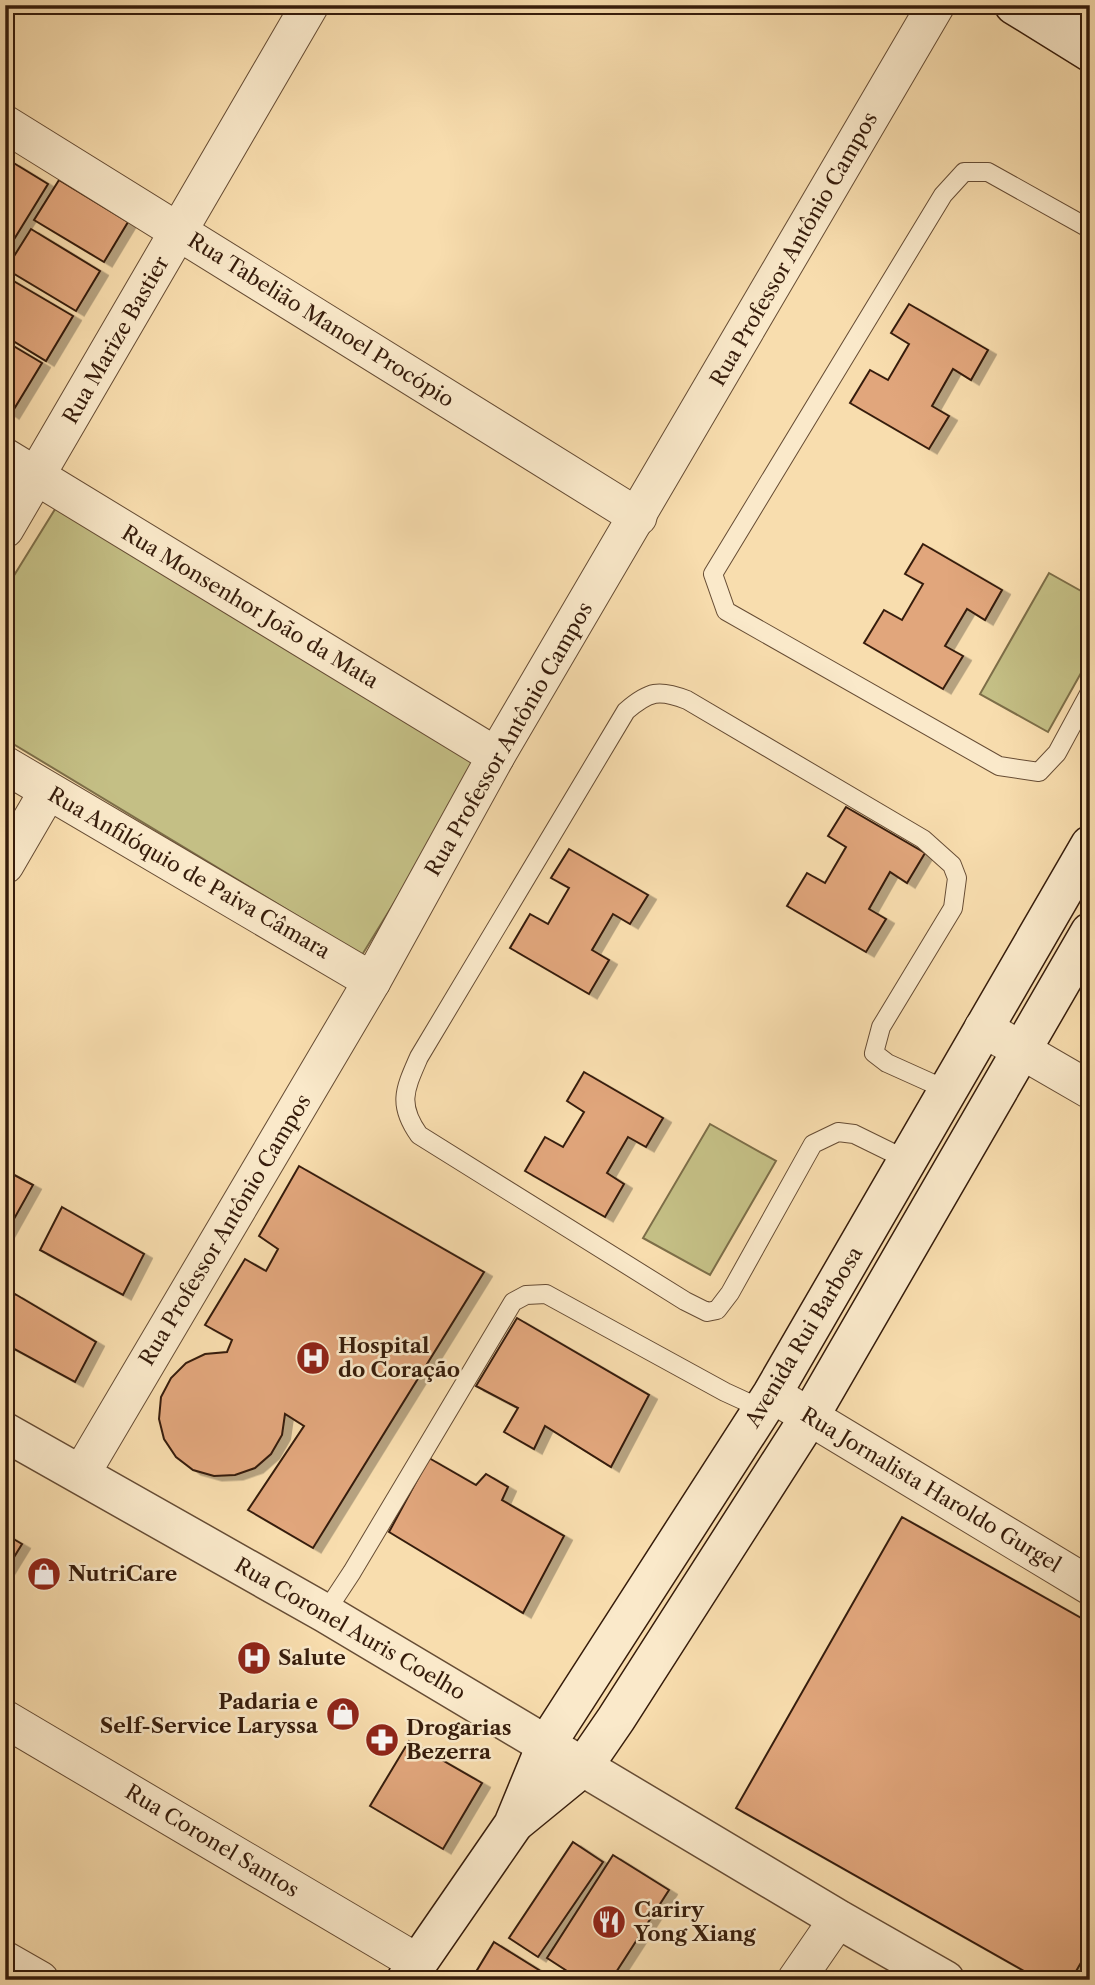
<svg xmlns="http://www.w3.org/2000/svg" width="1095" height="1985" viewBox="0 0 1095 1985" font-family="'Libre Caslon Text',serif">
<style>
.green{fill:#c4bf85;stroke:#7d6e48;stroke-width:2}
.building{fill:#e1a67b;stroke:#361c0b;stroke-width:2;filter:url(#shadow)}
.lines{fill:none;stroke-linecap:round;stroke-linejoin:round}
.service-casing{stroke:#664c34;stroke-width:20}
.minor-casing{stroke:#664c34;stroke-width:39}
.tertiary-casing{stroke:#664c34;stroke-width:41}
.secondary-casing{stroke:#361c0b;stroke-width:41}
.service{stroke:#fae9ca;stroke-width:18}
.minor{stroke:#fae9ca;stroke-width:37}
.tertiary{stroke:#fae9ca;stroke-width:38}
.secondary{stroke:#fae9ca;stroke-width:38}
.labels{text-anchor:middle;stroke-width:5;stroke-linejoin:round;paint-order:stroke}
.street-label{font-size:21px;fill:#361c0b;stroke:#fae9ca}
.poi-label{font-size:21px;font-weight:bold;fill:#361c0b;stroke:#fae9ca;text-anchor:start}
</style>
<defs>
<filter id="shadow"><feDropShadow dx="8" dy="4.5" stdDeviation="0" flood-color="#0004"/></filter>
</defs>
<rect width="100%" height="100%" fill="#f8ddae"/>
<filter id="stains"><feTurbulence type="fractalNoise" baseFrequency=".00286" numOctaves="4"/><feColorMatrix values="0 0 0 0 .2 0 0 0 0 .09 0 0 0 0 .02 0 0 0 .5 -.17"/></filter>
<radialGradient id="worn" r=".72"><stop offset=".6" stop-color="#630" stop-opacity="0"/><stop offset="1" stop-color="#630" stop-opacity=".3"/></radialGradient>
<g class="green">
<polygon points="57,506 480,763 362,955 5,739 5,590"/>
<polygon points="1049,573 1090,596 1090,657 1048,732 980,694"/>
<polygon points="710,1124 776,1161 710,1275 643,1238"/>
</g>
<g class="building">
<polygon points="12,162 48,184 5,254 5,173"/>
<polygon points="59,180 128,222 104,262 34,220"/>
<polygon points="31,229 100,271 76,311 6,269"/>
<polygon points="5,276 73,316 46,361 5,336"/>
<polygon points="909,304 988,350 971,380 953,369 932,406 949,416 929,449 850,403 870,370 888,380 909,344 891,333"/>
<polygon points="5,341 42,363 11,414 5,410"/>
<polygon points="923,544 1002,590 985,620 967,609 945,646 963,656 943,689 864,643 884,610 902,620 923,584 905,574"/>
<polygon points="846,807 925,853 907,883 890,872 869,909 886,919 866,952 787,906 807,873 825,883 846,847 828,836"/>
<polygon points="569,849 648,895 630,924 613,914 592,950 609,960 589,994 510,948 530,914 548,924 569,888 551,878"/>
<polygon points="584,1072 663,1118 646,1147 628,1137 607,1173 624,1184 605,1217 525,1171 545,1137 563,1147 584,1112 567,1101"/>
<polygon points="299,1166 484,1272 313,1548 248,1510 304,1426 285,1414 282,1435 271,1454 255,1468 235,1475 214,1476 193,1470 176,1457 164,1439 159,1419 161,1397 171,1378 186,1363 205,1354 227,1352 232,1340 205,1325 245,1259 266,1271 278,1249 259,1236"/>
<polygon points="5,1170 33,1185 5,1235"/>
<polygon points="62,1207 144,1254 123,1295 40,1250"/>
<polygon points="15,1294 96,1342 75,1382 5,1344 5,1313"/>
<polygon points="517,1318 649,1395 611,1467 545,1426 534,1449 504,1432 518,1408 476,1386"/>
<polygon points="429,1458 476,1485 486,1474 508,1487 502,1500 564,1536 523,1613 389,1532"/>
<polygon points="902,1517 1090,1623 1090,1947 1071,1980 1040,1980 736,1808"/>
<polygon points="5,1534 22,1544 5,1572"/>
<polygon points="409,1741 482,1783 443,1849 370,1806"/>
<polygon points="573,1842 603,1862 538,1957 509,1938"/>
<polygon points="613,1855 669,1890 611,1980 581,1980 547,1958"/>
<polygon points="494,1942 555,1980 471,1980"/>
</g>
<g class="lines">
<g class="service-casing">
<g id="service">
<polyline points="1090,229 988,172 964,172 943,195 713,574 726,611 999,766 1039,772 1057,753 1090,692"/>
<path d="M907 1160 854 1134 838 1132 813 1144 730 1293 717 1310 707 1312 685 1301 419 1135C397 1104 405 1089 419 1057L626 711C649 691 659 689 687 700L923 839 952 865 957 878 953 908 881 1027 874 1053 887 1063 947 1090"/>
<polyline points="325,1613 352,1572 513,1302 526,1295 546,1294 725,1392 762,1409"/>
</g>
</g>
<g class="minor-casing">
<g id="minor">
<polyline points="5,124 638,517"/>
<polyline points="5,457 496,756"/>
<polyline points="5,529 310,5"/>
<polyline points="5,765 372,981"/>
<polyline points="5,865 48,791"/>
<polyline points="983,1028 1090,1090"/>
<polyline points="772,1394 1090,1586"/>
<polyline points="81,1474 372,981 496,756 936,5"/>
<polyline points="5,1719 418,1963"/>
<polyline points="5,1960 40,1980"/>
<polyline points="796,1980 838,1919"/>
</g>
</g>
<g class="tertiary-casing">
<polyline id="tertiary" points="5,1432 325,1613 838,1919 945,1980"/>
</g>
<g class="secondary-casing">
<g id="secondary">
<polyline points="1014,5 1090,52"/>
<polyline points="1067,5 1090,19"/>
<polyline points="517,1821 583,1767 616,1719 810,1416 1090,932"/>
<polyline points="406,1980 513,1825 546,1745 772,1394 1090,845"/>
</g>
</g>
<use href="#service" class="service"/>
<use href="#minor" class="minor"/>
<use href="#tertiary" class="tertiary"/>
<use href="#secondary" class="secondary"/>
</g>
<defs>
<g id="hospital-disc" transform="scale(1.75)"><circle r="9.5" fill="#8f2418" stroke="#fae9ca"/><path d="M-5-5h3v3.5h4V-5h3V5h-3V1.5h-4V5h-3Z" fill="#fff"/></g>
<g id="shop-disc" transform="scale(1.75)"><circle r="9.5" fill="#8f2418" stroke="#fae9ca"/><path d="M-5-2.5h2.3a2.7 3.5 0 0 1 5.4 0H5L5.5 6h-11ZM-1.5-2.5h3a1.5 2.3 0 0 0-3 0Z" fill="#fff"/></g>
<g id="pharmacy-disc" transform="scale(1.75)"><circle r="9.5" fill="#8f2418" stroke="#fae9ca"/><path d="M-2-6h4v4h4v4h-4v4h-4v-4h-4v-4h4Z" fill="#fff"/></g>
<g id="restaurant-disc" transform="scale(1.75)"><circle r="9.5" fill="#8f2418" stroke="#fae9ca"/><path d="M-5-6h1v4h1v-4h1v4h1v-4h1v5L-1.5 .5V6h-2V.5L-5-1ZM5-6V6H3V1.5H1.5Q1.5-4 5-6Z" fill="#fff"/></g>
</defs>
<g fill-rule="evenodd">
<use href="#hospital-disc" x="313" y="1358"/>
<use href="#shop-disc" x="44" y="1574"/>
<use href="#hospital-disc" x="254" y="1658"/>
<use href="#shop-disc" x="343" y="1714"/>
<use href="#pharmacy-disc" x="382" y="1740"/>
<use href="#restaurant-disc" x="609" y="1922"/>
</g>
<g class="labels">
<g class="street-label">
<text transform="translate(794 249) rotate(-60)" y="7">Rua Professor Antônio Campos</text>
<text transform="translate(321 320) rotate(32)" y="7">Rua Tabelião Manoel Procópio</text>
<text transform="translate(116 340) rotate(-60)" y="7">Rua Marize Bastier</text>
<text transform="translate(250 607) rotate(31)" y="7">Rua Monsenhor João da Mata</text>
<text transform="translate(509 739) rotate(-60)" y="7">Rua Professor Antônio Campos</text>
<text transform="translate(189 873) rotate(30)" y="7">Rua Anfilóquio de Paiva Câmara</text>
<text transform="translate(225 1230) rotate(-59)" y="7">Rua Professor Antônio Campos</text>
<text transform="translate(804 1337) rotate(-59)" y="7">Avenida Rui Barbosa</text>
<text transform="translate(931 1490) rotate(31)" y="7">Rua Jornalista Haroldo Gurgel</text>
<text transform="translate(350 1629) rotate(30)" y="7">Rua Coronel Auris Coelho</text>
<text transform="translate(212 1841) rotate(31)" y="7">Rua Coronel Santos</text>
</g>
<g class="poi-label">
<text x="338" y="1353">Hospital<tspan x="338" dy="24">do Coração</tspan></text>
<text x="68" y="1581">NutriCare</text>
<text x="278" y="1665">Salute</text>
<text x="318" y="1709" text-anchor="end">Padaria e<tspan x="318" dy="24">Self-Service Laryssa</tspan></text>
<text x="406" y="1735">Drogarias<tspan x="406" dy="24">Bezerra</tspan></text>
<text x="634" y="1917">Cariry<tspan x="634" dy="24">Yong Xiang</tspan></text>
</g>
</g>
<rect width="1095" height="1985" fill="none" stroke="#f8ddae" stroke-width="28"/>
<rect x="7" y="7" width="1081" height="1971" fill="none" stroke="#361c0b" stroke-width="3.5"/>
<rect x="14" y="14" width="1067" height="1957" fill="none" stroke="#361c0b" stroke-width="2"/>
<rect width="100%" height="100%" filter="url(#stains)"/>
<rect width="100%" height="100%" fill="url(#worn)"/>
</svg>
